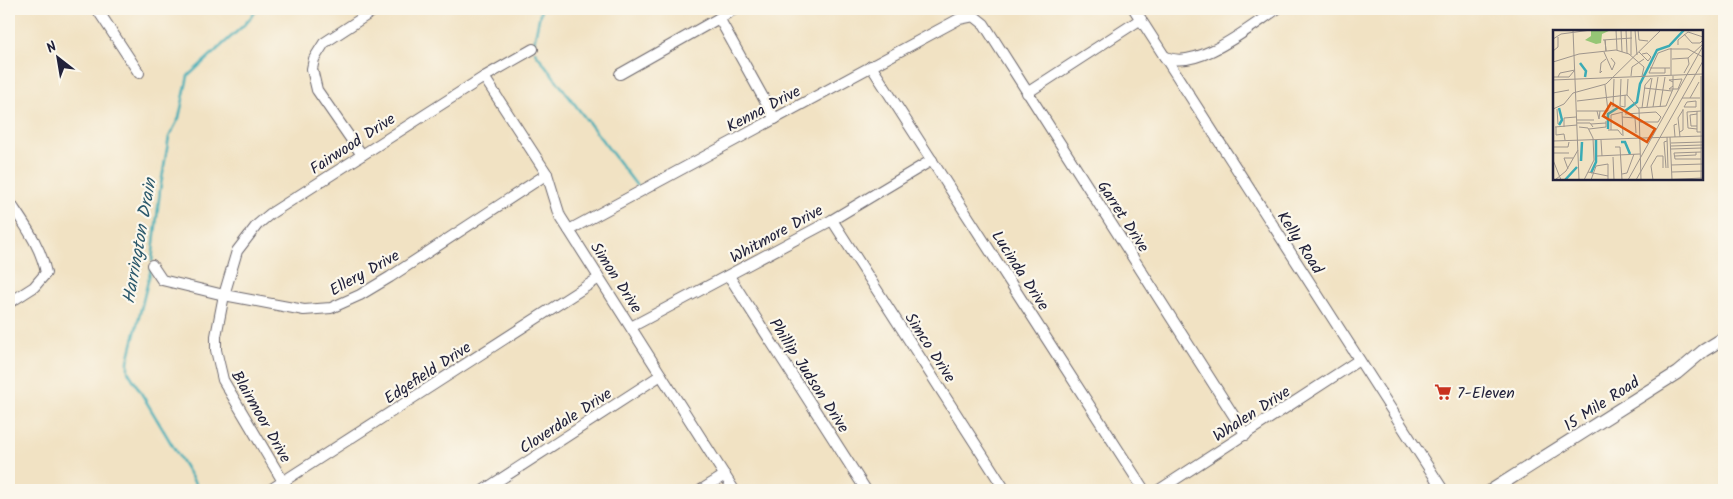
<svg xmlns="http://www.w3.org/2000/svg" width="1733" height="499" viewBox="0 0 1733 499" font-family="Kalam,sans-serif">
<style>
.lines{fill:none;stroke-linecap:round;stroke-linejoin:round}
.stream{stroke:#3aabb5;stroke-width:2.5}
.minor-casing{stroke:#6a656b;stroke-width:12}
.major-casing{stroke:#6a656b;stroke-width:14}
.minor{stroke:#fff;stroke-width:10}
.major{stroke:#fff;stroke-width:12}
.labels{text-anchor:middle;stroke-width:4.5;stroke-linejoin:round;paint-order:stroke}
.street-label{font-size:16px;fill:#22223b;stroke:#fbf7ec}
.poi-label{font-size:16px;fill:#22223b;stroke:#fbf7ec;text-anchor:start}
.water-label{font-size:18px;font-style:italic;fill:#2c596c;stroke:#fbf7ec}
.inset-river{fill:none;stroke:#3aabb5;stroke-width:2.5}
.inset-road{fill:none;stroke:#9e958d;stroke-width:1}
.view{fill:#de560e;fill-opacity:0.15;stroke:#de560e;stroke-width:2.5}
.inset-edge{fill:none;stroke:#22223b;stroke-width:2.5}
</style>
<rect width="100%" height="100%" fill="#fbf7ec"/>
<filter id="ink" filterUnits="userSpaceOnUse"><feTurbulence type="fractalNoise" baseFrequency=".02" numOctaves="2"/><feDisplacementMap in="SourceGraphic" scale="10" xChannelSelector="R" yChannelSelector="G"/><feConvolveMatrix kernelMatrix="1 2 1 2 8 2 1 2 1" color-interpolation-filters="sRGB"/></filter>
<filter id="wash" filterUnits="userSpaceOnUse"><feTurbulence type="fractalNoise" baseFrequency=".0096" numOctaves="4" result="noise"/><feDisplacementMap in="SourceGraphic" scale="20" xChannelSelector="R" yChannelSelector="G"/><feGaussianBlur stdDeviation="1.12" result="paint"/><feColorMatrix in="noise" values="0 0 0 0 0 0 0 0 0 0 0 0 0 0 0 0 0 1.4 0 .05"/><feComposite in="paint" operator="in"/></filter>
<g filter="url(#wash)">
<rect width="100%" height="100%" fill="#f1e2c3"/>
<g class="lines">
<g class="stream">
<polyline points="533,47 541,9"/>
<polyline points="535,52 637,186"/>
<polyline points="152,261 160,190 169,137 179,118 188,76 243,26 258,9"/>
<polyline points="151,269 128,361 128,371 199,490"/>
</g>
</g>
</g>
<g filter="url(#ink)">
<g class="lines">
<g class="minor-casing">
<g id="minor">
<polyline points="97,9 139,73"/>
<polyline points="1134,9 1443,490"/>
<polyline points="719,18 775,119"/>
<path d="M1164 56C1195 73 1251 26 1277 9"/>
<polyline points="871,66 1144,490"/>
<polyline points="620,74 735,9"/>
<polyline points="484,77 547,174 560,216 734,490"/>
<polyline points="1027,93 1141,19"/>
<polyline points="362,155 317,90 312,69 314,59 324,43 376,9"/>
<path d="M9 201C24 224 41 246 46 273L34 287 9 303"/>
<polyline points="832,220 1005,490"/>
<polyline points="569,230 959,19 974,16 984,24 1246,435"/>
<polyline points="152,265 162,280 224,295 304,310 331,308 360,295 390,277 547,174"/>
<polyline points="729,276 866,490"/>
<polyline points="631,327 832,220 932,160"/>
<polyline points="270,490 599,278"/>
<polyline points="288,490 223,380 216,350 216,336 224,295 237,251 257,225 270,214 484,77 533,49"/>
<polyline points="484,490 661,375"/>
<polyline points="701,490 725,475"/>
<polyline points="1159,490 1359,360"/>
</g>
</g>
<g class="major-casing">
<polyline id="major" points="1492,490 1677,373 1703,351 1724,338"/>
</g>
<use href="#minor" class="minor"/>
<use href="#major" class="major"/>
</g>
</g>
<defs>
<g id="supermarket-bare" transform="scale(1.35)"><path d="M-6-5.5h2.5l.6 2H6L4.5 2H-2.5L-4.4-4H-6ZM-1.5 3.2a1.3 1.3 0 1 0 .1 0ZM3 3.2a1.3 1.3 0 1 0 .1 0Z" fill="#c8321e" stroke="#fbf7ec" stroke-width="2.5" paint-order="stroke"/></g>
</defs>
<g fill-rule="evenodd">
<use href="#supermarket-bare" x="1443" y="392"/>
</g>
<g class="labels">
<g class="street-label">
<text transform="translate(763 108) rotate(-28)" y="6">Kenna Drive</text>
<text transform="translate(352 143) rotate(-33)" y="6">Fairwood Drive</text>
<text transform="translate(1124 216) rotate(57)" y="6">Garret Drive</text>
<text transform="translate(776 233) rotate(-29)" y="6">Whitmore Drive</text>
<text transform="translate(1301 242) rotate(57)" y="6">Kelly Road</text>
<text transform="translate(1021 270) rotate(57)" y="6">Lucinda Drive</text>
<text transform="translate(364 272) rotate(-29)" y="6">Ellery Drive</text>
<text transform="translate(617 277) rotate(57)" y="6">Simon Drive</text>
<text transform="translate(931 347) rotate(57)" y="6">Simco Drive</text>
<text transform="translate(427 372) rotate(-33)" y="6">Edgefield Drive</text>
<text transform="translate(810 375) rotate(57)" y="6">Phillip Judson Drive</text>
<text transform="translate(1601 403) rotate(-33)" y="6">15 Mile Road</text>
<text transform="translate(1251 413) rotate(-33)" y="6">Whalen Drive</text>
<text transform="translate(262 416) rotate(60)" y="6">Blairmoor Drive</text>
<text transform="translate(565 420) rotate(-33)" y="6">Cloverdale Drive</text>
</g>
<g class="poi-label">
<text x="1457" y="398">7-Eleven</text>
</g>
<g class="water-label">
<text transform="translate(139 241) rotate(-80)" y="6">Harrington Drain</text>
</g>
</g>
<g transform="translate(1553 30)">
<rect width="150" height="150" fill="#f1e2c3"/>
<path d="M38 0H58L49 4 48 13 43 14 32 10 38 6Z" fill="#95c675"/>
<path class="inset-river" d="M27 33 33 41 32 47M6 78 9 90 6 95M72 81 84 72 87 54 104 20 116 16 131 0M55 99V84L66 77M68 112H72L77 124M28 131 29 112M38 143 43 132V110M12 150 24 137"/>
<path class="inset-road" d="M20 0 26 150M63 0 64 20M68 0 69 22M73 0 74 23M78 0V25M82 0 84 25M85 0 86 10 95 11M131 4 139 13H147L150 10M0 9 8 4 38 0M50 10 79 8M125 15V10L135 2 150 7M118 18V45M0 21 5 17V7M53 21 52 10 53 21M51 22 59 40 62 33 58 28M86 22 95 31 98 27 94 23 89 24M119 29 135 28 150 14M0 32 26 24 63 20 76 24 91 37 89 46M97 38H117M112 38V43H96L105 23 116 19H135L150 27M49 41 47 43 48 33 53 29M131 43 136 34 135 28M78 46 79 37 91 29M0 47H16L21 41M5 47 7 43 22 40M68 49 67 76 72 77V65M75 49 74 65 86 79 88 150M0 50 150 44M120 52 116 50 129 49 125 59H116L120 56M91 58 119 61M0 63 16 60M129 68H147M137 68 146 52M24 71 74 65M143 71V77H131L134 72ZM60 77 61 49M94 77 99 48M100 77 105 47M107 77 112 47M85 78 113 76 120 59V46M89 78 92 55 98 48M0 79 11 74 20 63 53 54 108 0M4 79 5 94M24 81H55L52 55M44 81 46 89 47 81M144 81V102H148M69 82 70 106M72 84 103 82 108 87 105 92H86M144 84 137 85 138 96H144M69 87 82 88 83 103M24 90H41M24 93H37L40 97M38 94 53 93M2 97 24 95M3 97V105L11 104 12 110M11 97V88L23 87M26 97 35 98 40 108 41 130 31 150M36 99 53 97V91M144 99 135 98 134 82 148 81M55 100H65L69 105M58 100V85L70 82M127 102 130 100V79M114 107 115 138M117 107 119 150M122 107 121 95 124 94M127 107 125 88 130 80M48 110 49 126M0 111 150 106M118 113 149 112M118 116 149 115M0 117H15L16 112M62 117H67L69 150M118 119 149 118M0 123H16M44 126 87 124M122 126 143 125V122M60 127 61 150M148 129H122L121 123 148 122M0 130 8 150M55 134V150M118 135 150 134M113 138 111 112 114 111M15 139 11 128H20M35 142 55 146M119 142 150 141M69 144 74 143 81 124M2 150 13 141 25 120M38 150 43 136 55 134M75 150 150 16M83 150 150 31M100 150 98 136 104 126H110V138M105 150 150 148M148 150V46"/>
<path class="view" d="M58 73 102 99 94 112 50 86Z"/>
<rect width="150" height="150" class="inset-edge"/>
</g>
<rect width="1733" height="499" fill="none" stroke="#fbf7ec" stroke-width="30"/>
<g transform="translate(58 58) rotate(329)" stroke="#fbf7ec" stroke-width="4" paint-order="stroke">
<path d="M0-4L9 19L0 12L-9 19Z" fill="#22223b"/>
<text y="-8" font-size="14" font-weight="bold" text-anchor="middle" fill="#22223b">N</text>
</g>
</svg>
